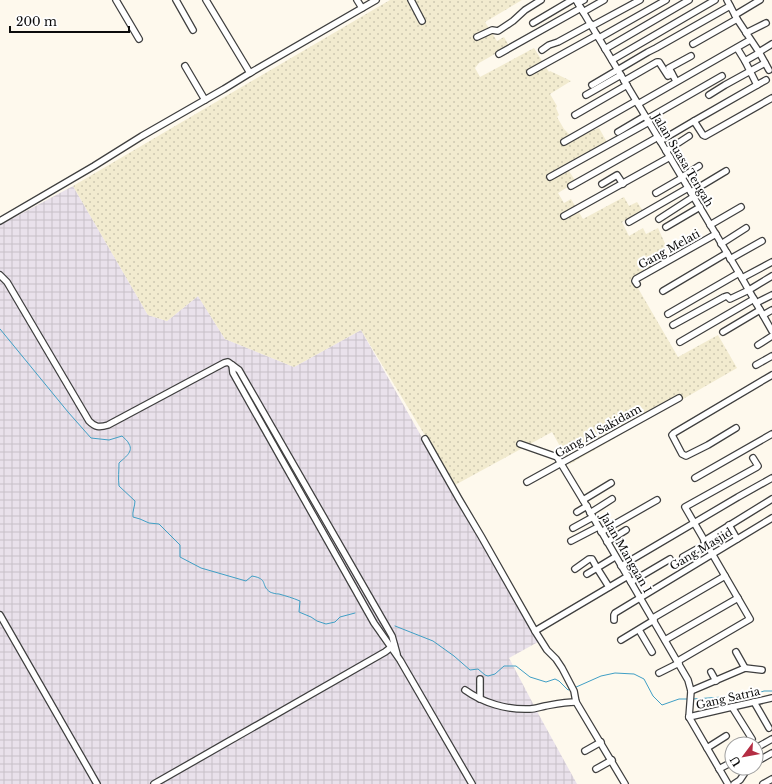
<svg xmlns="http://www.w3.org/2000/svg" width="772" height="784" viewBox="0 0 772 784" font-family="'Libre Baskerville',serif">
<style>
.industrial{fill:url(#industrial-grid)}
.farmland{fill:url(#farmland-dots)}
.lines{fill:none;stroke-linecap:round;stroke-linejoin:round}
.stream{stroke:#409fc5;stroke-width:1}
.minor-casing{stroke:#3f3f3f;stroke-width:8}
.minor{stroke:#fff;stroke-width:5.5}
.labels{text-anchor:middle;stroke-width:4;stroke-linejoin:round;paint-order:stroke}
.street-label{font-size:11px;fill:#0c0c0c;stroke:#fff}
</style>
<defs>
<pattern id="industrial-grid" width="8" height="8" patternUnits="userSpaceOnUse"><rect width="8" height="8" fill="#e9e1eb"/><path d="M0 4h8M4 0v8" fill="none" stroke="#c7c0c8"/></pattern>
<pattern id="farmland-dots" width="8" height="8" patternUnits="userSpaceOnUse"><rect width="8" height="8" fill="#f2ebcf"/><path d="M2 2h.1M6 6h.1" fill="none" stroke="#cec8b1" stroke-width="1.8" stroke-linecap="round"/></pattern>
</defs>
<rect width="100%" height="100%" fill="#fef9ed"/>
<polygon class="industrial" points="73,186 148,315 167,321 198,296 225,339 294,367 361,330 538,642 509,658 539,715 577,784 0,784 0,225"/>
<polygon class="farmland" points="390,0 522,0 485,22 497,41 504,37 509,46 479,63 475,68 480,77 534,48 549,72 550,71 571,81 550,94 557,106 556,108 559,115 557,117 564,129 573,138 599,128 608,144 566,168 568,171 569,171 576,182 558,193 564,203 571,199 583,219 624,197 629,206 637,202 643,211 622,222 629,236 643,228 646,234 658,228 667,248 649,258 654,266 635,283 678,357 718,335 737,368 570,464 552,432 455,485 361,330 294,367 225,339 198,296 167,321 148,315 73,186"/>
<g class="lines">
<g class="stream">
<path d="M0 329 68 412 91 438 109 440 122 436C124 438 128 441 129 444 134 452 124 458 119 463 119 471 118 478 119 486L135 501C135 506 132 512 133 517L140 519 149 523 159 524 180 545V557L201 568 246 581 252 576C269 579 260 585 270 592 272 593 276 594 279 594 286 596 293 598 300 601L299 612 311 617 317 621 326 624 335 622 340 617 355 613"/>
<polyline points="395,626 433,641 454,656 470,670 478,669 485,675 488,676 495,674 504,666 516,666 530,677 546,682 555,679 559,681 568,690 571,689"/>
<polyline points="574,688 601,676 615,673 634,674 644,679 653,696 662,705 679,699 688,699"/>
<polyline points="693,699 753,695 764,691 772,691"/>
</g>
<g class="minor-casing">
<g id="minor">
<polyline points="116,0 139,39"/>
<polyline points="176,0 193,30"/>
<polyline points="206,0 250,73"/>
<polyline points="357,0 362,8"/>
<polyline points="411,0 422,21"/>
<polyline points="576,0 739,273 772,331"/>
<polyline points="727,0 737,19 759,52 769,70"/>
<polyline points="578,3 584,0"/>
<polyline points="583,12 604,0"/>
<polyline points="735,15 760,0"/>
<polyline points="533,23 572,0"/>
<polyline points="592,26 640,0"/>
<polyline points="746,33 766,23"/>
<polyline points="477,37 492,30 498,31 513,21 525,10 541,0"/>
<polyline points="599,38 666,0"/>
<polyline points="693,44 737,19"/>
<polyline points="737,48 745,61 757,85 766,80"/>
<polyline points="605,49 689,0"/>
<polyline points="542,50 549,45 558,42 591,24"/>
<polyline points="759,52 772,44"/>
<polyline points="499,54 581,8"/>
<polyline points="612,60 715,0"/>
<polyline points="745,61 759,53"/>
<polyline points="185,66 205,100"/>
<polyline points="530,72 597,35"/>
<polyline points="624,81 657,62 659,62 668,76 672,74"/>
<polyline points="676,81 669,68 691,56"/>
<polyline points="592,85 648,52 656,48 730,6"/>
<polyline points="586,95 621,75"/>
<polyline points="709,95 725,85 765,63"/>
<polyline points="638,104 750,40"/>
<polyline points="575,115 627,85"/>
<polyline points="647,119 722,76"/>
<polyline points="694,121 703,135 705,136 772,98"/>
<polyline points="618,132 645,116"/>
<polyline points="660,141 694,121 757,85"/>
<polyline points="564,142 636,101"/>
<polyline points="666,151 689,136"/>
<polyline points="550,177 649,122"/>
<polyline points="682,177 699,166"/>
<polyline points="602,184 617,175 623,184"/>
<polyline points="571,186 658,137"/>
<polyline points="691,192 726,171"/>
<polyline points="656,193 682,178"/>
<polyline points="564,216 670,157"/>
<polyline points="659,219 693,197"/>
<polyline points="0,221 94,166 142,136 224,89 250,73 376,0"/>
<polyline points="629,222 688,188"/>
<polyline points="710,225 741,207"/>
<polyline points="666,227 700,207"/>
<polyline points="721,244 746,228"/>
<polyline points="730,259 762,241"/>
<path d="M0 275 7 282 89 421C95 427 99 428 108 425L224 363 228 362 239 370 392 636 397 654"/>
<polyline points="742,278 772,262"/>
<polyline points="637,284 635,281 636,279 716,234"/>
<polyline points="663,291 727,253"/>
<polyline points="756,303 772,295"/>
<polyline points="668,314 739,273"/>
<polyline points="763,315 772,310"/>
<polyline points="673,325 724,297 727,296 730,299 749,290 772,276"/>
<polyline points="723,332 760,310"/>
<polyline points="680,342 754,299"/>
<polyline points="758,345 772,336"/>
<polyline points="232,365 233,373 374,623 400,660 472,784"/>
<polyline points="756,365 772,356"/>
<polyline points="736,428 708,445 686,456 682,454 672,435 674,433 772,375"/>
<polyline points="425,439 459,499 481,536 535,631 547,650 556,659 562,668 574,691 576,702 625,784"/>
<polyline points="520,444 557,457 583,500 688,680 691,691 689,717"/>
<polyline points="695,478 772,434"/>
<polyline points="527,482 679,398"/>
<polyline points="583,500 611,483"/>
<polyline points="577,512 587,506"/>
<polyline points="590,513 612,499"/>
<polyline points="729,525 737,539"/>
<polyline points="573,528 593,517"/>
<polyline points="601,532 657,500"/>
<polyline points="571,541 598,527"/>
<polyline points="704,541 772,499"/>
<polyline points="607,542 626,530"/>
<polyline points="683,557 706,544"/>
<polyline points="621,566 738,497 772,478"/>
<polyline points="575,569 589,559 592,559 597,568 609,587"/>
<polyline points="587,574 615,557"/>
<polyline points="631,582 670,559"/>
<polyline points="0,615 97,784"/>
<polyline points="653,618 725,576"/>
<polyline points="614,620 614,615 615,613 772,518"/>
<polyline points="639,630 652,652"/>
<polyline points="535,631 628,576"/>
<polyline points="621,640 654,620"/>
<polyline points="665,640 738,598"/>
<polyline points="736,652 745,668"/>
<polyline points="678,661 750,619 685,507 757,467 758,466 753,458"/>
<polyline points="711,672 716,681"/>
<polyline points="659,673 679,663"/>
<path d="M465 690C483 703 507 710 530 709 535 709 540 707 545 706 556 704 565 702 576 702"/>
<polyline points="691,691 745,668 762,670"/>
<polyline points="480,699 480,679"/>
<polyline points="754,702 769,728"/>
<polyline points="732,707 752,739"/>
<polyline points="689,717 732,707 772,698"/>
<polyline points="689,717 728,784"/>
<polyline points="707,748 726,736"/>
<polyline points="756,748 772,739"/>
<polyline points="585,751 601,742"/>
<polyline points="756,762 772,753"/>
<polyline points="596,769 612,760"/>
<polyline points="719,769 732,762"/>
<polyline points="154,784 385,652 394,645"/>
<polyline points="734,784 740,780 748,768"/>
<polyline points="763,784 772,779"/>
</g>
</g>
<use href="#minor" class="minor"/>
</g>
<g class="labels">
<g class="street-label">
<text transform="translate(683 160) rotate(59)" y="4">Jalan Suasa Tengah</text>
<text transform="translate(669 249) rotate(-29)" y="4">Gang Melati</text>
<text transform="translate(598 431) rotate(-29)" y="4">Gang Al Sakidam</text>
<text transform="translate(701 549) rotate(-31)" y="4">Gang Masjid</text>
<text transform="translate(626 553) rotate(60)" y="4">Jalan Mangaan I</text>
<text transform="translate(728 698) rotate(-13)" y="4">Gang Satria</text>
</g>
</g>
<g transform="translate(744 756) rotate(238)"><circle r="19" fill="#ffffff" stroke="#9e9e9e"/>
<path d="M0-3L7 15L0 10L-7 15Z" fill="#b42d43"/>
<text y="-6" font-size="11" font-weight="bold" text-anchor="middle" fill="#0c0c0c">U</text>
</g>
<path d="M10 26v6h119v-6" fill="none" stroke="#0c0c0c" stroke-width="2"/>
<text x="16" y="26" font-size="12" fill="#0c0c0c" stroke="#ffffff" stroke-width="3" paint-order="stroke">200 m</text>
</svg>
